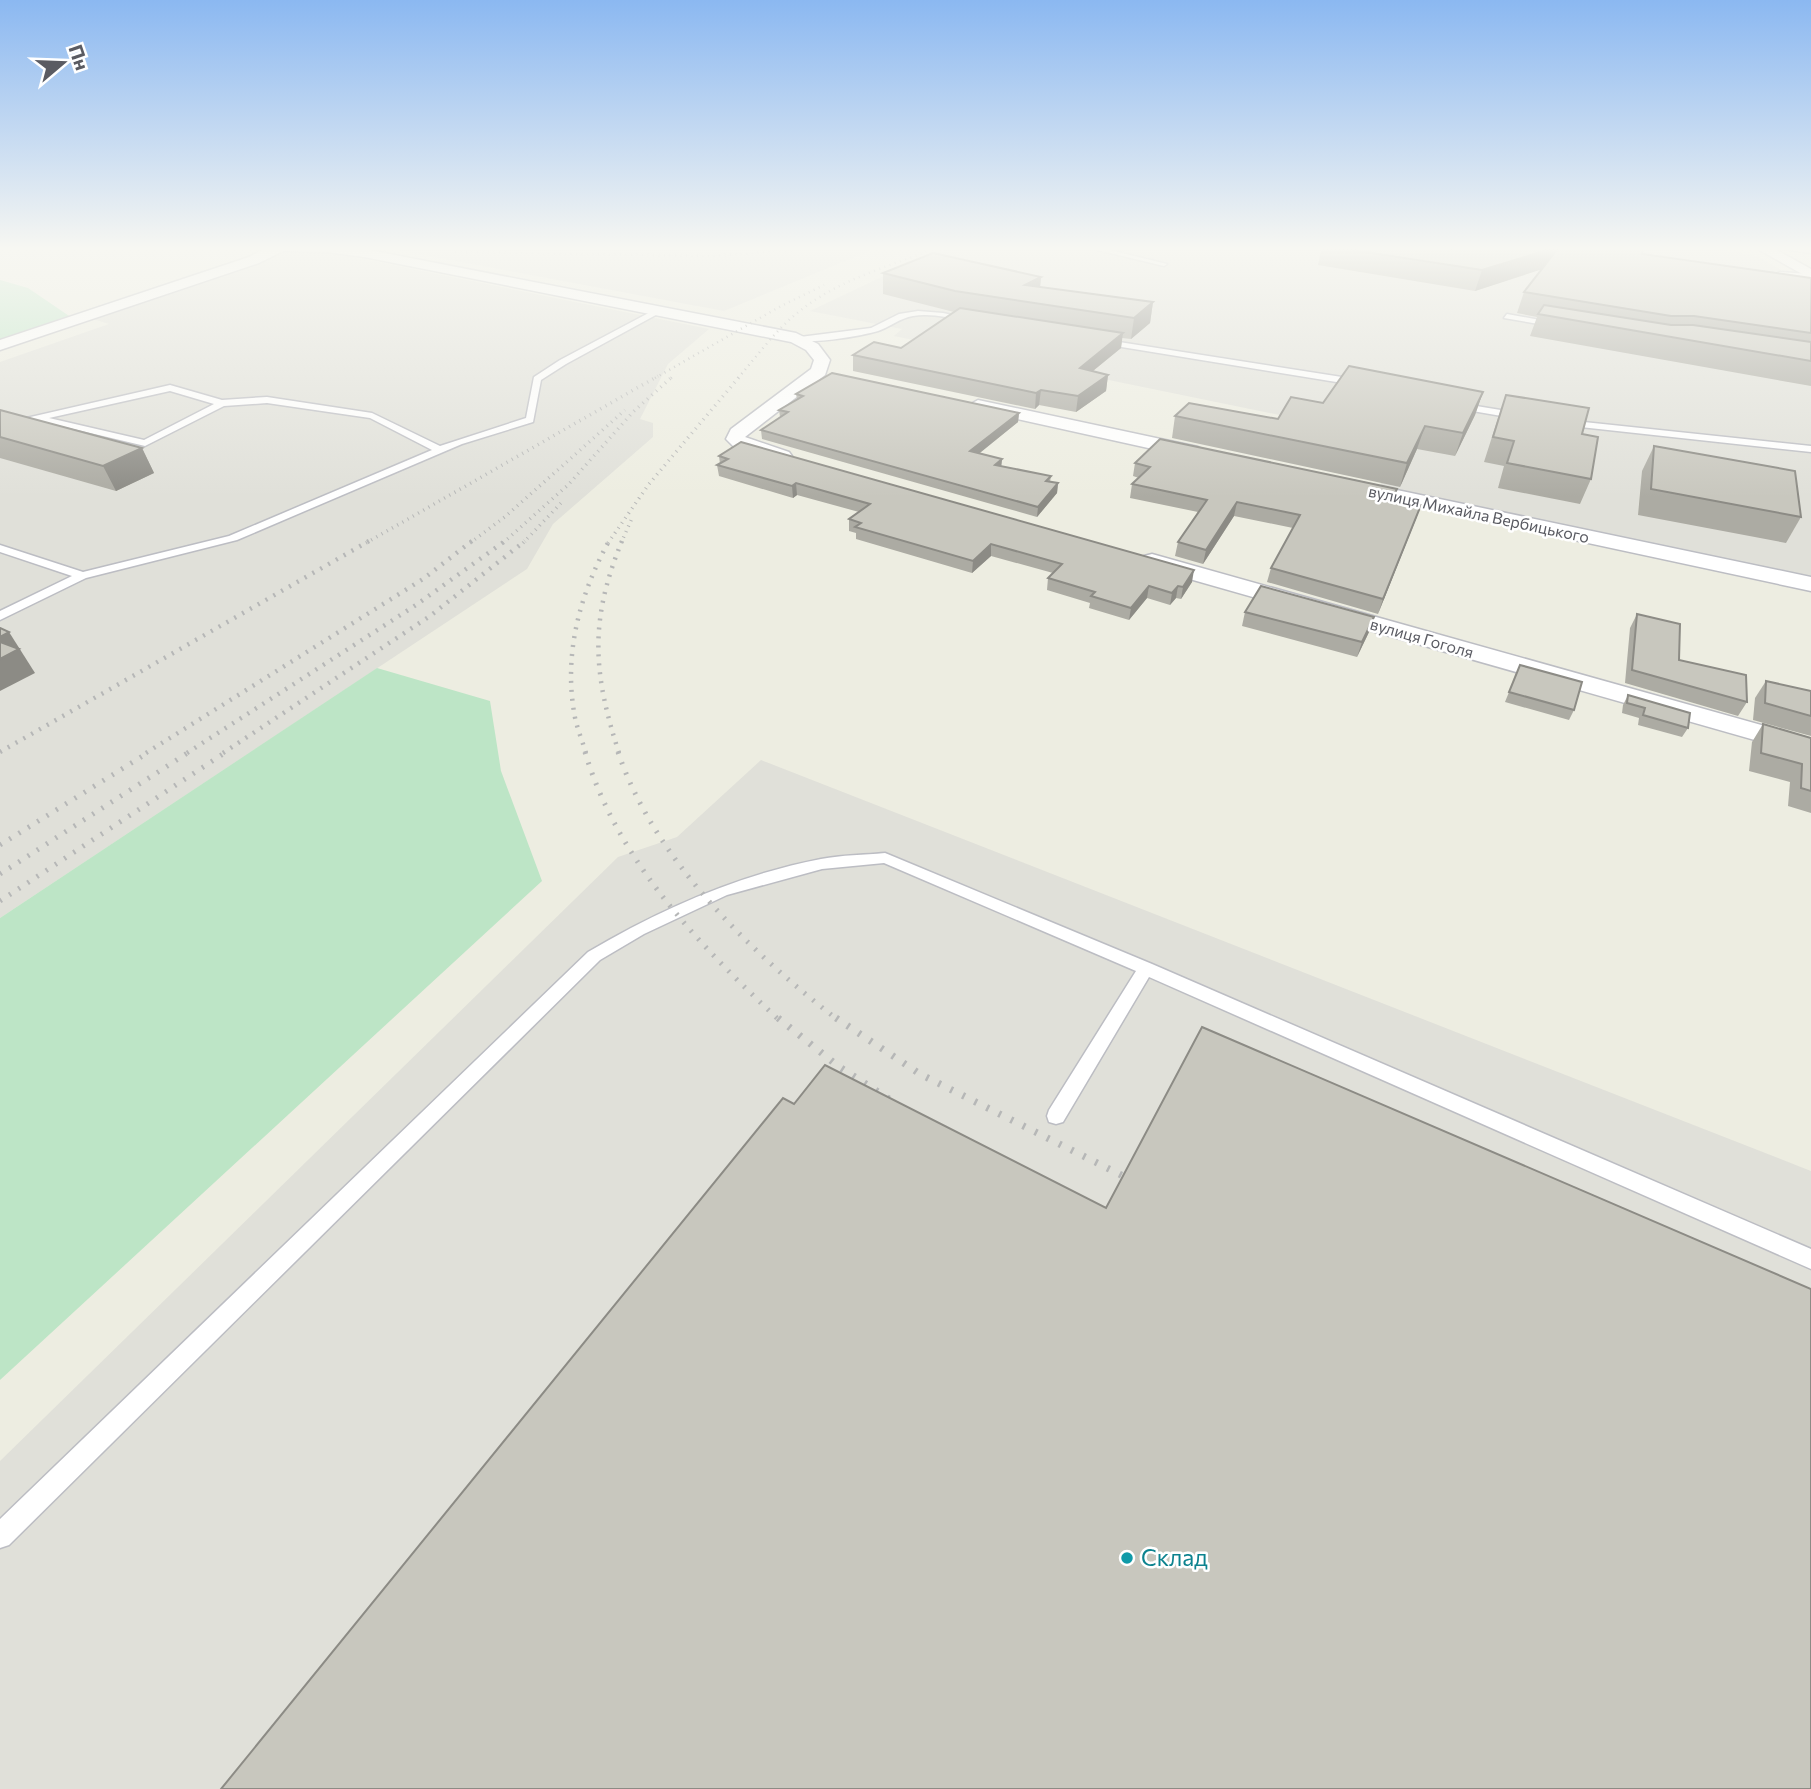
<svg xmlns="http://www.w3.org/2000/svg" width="1811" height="1789" viewBox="0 0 1811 1789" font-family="Commissioner,sans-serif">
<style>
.industrial{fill:#e0e0d9}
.green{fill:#bde5c6}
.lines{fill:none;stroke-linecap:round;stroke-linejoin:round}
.service-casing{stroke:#bcbdc3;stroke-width:3}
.minor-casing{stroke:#bcbdc3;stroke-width:3}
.service{fill:#fff;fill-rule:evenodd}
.minor{fill:#fff;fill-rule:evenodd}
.rail-far4{stroke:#b6b7b7;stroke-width:2.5;stroke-dasharray:1 4.5;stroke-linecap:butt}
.rail-far3{stroke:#b6b7b7;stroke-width:3.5;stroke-dasharray:1 5;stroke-linecap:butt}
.rail-far2{stroke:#b6b7b7;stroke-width:4.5;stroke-dasharray:2 7;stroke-linecap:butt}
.rail-far1{stroke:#b6b7b7;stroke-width:5;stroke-dasharray:2 9;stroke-linecap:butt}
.rail{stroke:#b6b7b7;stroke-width:7;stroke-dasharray:2.5 11;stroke-linecap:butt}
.wall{fill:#acaba3}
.shaded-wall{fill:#8c8b85}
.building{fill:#c8c7be;stroke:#8c8b85;stroke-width:2}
.culture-dot{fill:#0f9aa8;stroke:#fff;stroke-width:2.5}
.labels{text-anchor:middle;stroke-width:5;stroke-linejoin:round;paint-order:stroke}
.far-street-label{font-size:16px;fill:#5a5b62;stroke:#fff}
.near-culture-label{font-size:23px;fill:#0d838f;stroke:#fff;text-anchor:start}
</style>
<rect width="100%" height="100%" fill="#edede1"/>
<g class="industrial">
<polygon points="381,247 879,247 724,311"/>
<polygon points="954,247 1715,247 1759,257 1811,288 1811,584 1379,492 1392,438 894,336 902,329 810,311 913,262"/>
<polygon points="323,251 709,329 668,364 640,419 653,423 653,437 553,524 527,569 0,918 0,362 109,324 90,318 284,252"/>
<polygon points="761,760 1811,1171 1811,1789 0,1789 0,1461 618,857 677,837"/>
</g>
<g class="green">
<polygon points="0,280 28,288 75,320 0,345"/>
<polygon points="377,668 490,701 501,771 542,881 0,1380 0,918"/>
</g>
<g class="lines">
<g class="service-casing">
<g id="service">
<polygon points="1085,247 1097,247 1167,264 1164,266"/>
<polygon points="1780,247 1811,249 1811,253 1783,249"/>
<polygon points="1779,272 1811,274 1811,278 1776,276"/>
<path d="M658 308 665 310 566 364 541 380 533 422 462 444 237 540 86 578 0 620V611L72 576 0 552V545L83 572 229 536 432 450 370 418 267 403 224 406 145 446 40 421 0 430V424L170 385 222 400 267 397 372 413 440 446 526 418 534 377 560 360ZM170 391 214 404 144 440 49 418Z"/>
<path d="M918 311 943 313 971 319 967 321C949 318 931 313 913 316 900 318 890 327 878 331 861 336 806 346 792 338L871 328 899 314Z"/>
<polygon points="1507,314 1556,323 1560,325 1556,327 1504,318"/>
<polygon points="1100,339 1361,380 1365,383 1361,386 1097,343"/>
<polygon points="1458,403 1519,413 1524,416 1519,419 1455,408 1454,406"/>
<polygon points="1565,420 1811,446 1811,452 1562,425 1560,423"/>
<path d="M885 853 1152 964 1811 1249V1269L1149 977 1063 1122 1056 1124 1049 1122 1047 1116 1049 1110 1136 971 884 863 822 869 727 895 644 934 600 960 9 1545 0 1548V1519L588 952C661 909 738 875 821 859 842 855 864 855 885 853Z"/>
</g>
</g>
<g class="minor-casing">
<g id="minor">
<polygon points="268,247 364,249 796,333 818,344 830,360 825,375 745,437 789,452 792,456 782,462 735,448 726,439 731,429 811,369 814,360 806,350 791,342 364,257 327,252 283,251 259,263 0,350 0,340 249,257"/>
<polygon points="1754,247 1771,247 1811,269 1811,279"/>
<polygon points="978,400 1198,447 1208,453 1198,459 972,409 969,405"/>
<polygon points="1354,481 1811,577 1811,591 1347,491 1344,487 1347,483"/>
<polygon points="1152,554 1811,739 1811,756 1144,566 1141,561 1144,556"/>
</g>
</g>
<use href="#service" class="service"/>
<use href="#minor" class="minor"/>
<g class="rail-far4">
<polyline points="455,252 711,256 846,247"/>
<polyline points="655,378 781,306 824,285"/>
<polyline points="671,378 674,375"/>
<path d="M738 378C758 355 777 328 801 310 840 279 893 265 939 247"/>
</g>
<g class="rail-far3">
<polyline points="366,543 658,376"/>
<polyline points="470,543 506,516 625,410"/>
<polyline points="503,543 568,485 633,412 673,376"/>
<polyline points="523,543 563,501"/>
<polyline points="608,543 649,484 740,376"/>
<polyline points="621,543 633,516"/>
</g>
<g class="rail-far2">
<polyline points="0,752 369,541"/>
<polyline points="146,753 423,579 472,541"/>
<polyline points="187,753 416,605 505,541"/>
<polyline points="223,753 430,616 525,541"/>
<path d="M586 753C582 740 576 726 574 712 564 652 580 594 609 541"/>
<path d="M619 753C593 673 589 621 622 541"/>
</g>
<g class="rail-far1">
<path d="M585 752C617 860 699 945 779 1020"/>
<path d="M618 752C654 859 750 952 838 1020"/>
<polyline points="0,845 149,752"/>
<polyline points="0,874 189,752"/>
<polyline points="0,901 226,752"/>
</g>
<g class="rail">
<polyline points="778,1018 838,1066 892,1101"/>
<polyline points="836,1018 920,1074 1141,1185"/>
</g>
</g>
<g class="wall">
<polygon points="1322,247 1643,247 1642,254 1811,278 1811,386 1530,336 1537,317 1517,313 1524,292 1541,269 1475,291 1318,265"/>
<polygon points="883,273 1041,277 1040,287 1153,302 1150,323 1131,339 1122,338 1121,348 1093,371 1108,375 1106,391 1076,412 1039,405 1035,409 853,371 853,355 901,348 954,312 883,294"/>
<polygon points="1483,392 1475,415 1455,456 1417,449 1400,487 1172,438 1175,416 1278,419 1323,403"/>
<polygon points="796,394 1019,413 1018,422 979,453 1002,459 1001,466 1051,476 1050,482 1058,483 1057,493 1037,517 762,439 761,430 780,417 779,410 797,399"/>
<polygon points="1506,395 1582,434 1591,479 1580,504 1498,488 1504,466 1484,462 1498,418"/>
<polygon points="0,410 142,448 154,473 116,491 0,458"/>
<polygon points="1654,446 1801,517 1786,543 1638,515 1642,471"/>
<polygon points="719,456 1192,582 1181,599 1176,598 1170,605 1147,598 1129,620 1089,608 1090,603 1047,590 1048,578 1053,573 991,556 972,573 856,539 856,533 849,531 849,519 859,512 797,495 793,498 719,476 717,465 720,464"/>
<polygon points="1135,463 1393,500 1421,505 1378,614 1267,582 1271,568 1293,528 1234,516 1203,564 1175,556 1178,542 1198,512 1130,498 1132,484 1139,478 1133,476"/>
<polygon points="1245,612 1369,632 1357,657 1242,626"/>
<polygon points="1637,614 1679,660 1747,702 1738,716 1625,683 1630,628"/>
<polygon points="1520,665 1574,710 1569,720 1505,702"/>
<polygon points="1766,681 1811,691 1811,736 1753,720 1755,698"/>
<polygon points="1628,695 1688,728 1682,737 1638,725 1639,718 1622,713 1623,705"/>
<polygon points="1763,724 1811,738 1811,813 1788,806 1790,782 1749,771 1752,742"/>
</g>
<g class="shaded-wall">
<polygon points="1557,247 1559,247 1552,266 1475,291 1482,270"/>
<polygon points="1041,277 1039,298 1025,285"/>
<polygon points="1153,302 1150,323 1131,339 1134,318"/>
<polygon points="1123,333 1121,348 1078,383 1080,368"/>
<polygon points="1108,375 1106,391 1076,412 1078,396"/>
<polygon points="1041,390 1039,405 1035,409 1036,393"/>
<polygon points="1483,392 1475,415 1455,456 1463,433"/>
<polygon points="1019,413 1018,422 970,461 970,451"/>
<polygon points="1425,426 1417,449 1400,487 1407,463"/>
<polygon points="142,448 154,473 116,491 103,466"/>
<polygon points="1002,459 1001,469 995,465"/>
<polygon points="796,483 797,495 793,498 792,486"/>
<polygon points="1058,483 1057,493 1037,517 1038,507"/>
<polygon points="1237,502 1234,516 1203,564 1206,550"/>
<polygon points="1421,505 1416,519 1378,614 1383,599"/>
<polygon points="991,544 991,556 972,573 973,561"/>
<polygon points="1194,570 1192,582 1181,599 1183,587"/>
<polygon points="1149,586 1147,598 1129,620 1131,608"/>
<polygon points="1178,586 1176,598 1170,605 1172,593"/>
<polygon points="1374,617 1369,632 1357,657 1362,642"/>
<polygon points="9,632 35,673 0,691 0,637"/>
</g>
<g class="building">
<polygon points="1333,247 1443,247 1453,249 1456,247 1557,247 1482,270"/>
<polygon points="1559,247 1643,247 1642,254 1811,278 1811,333 1694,316 1671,316 1524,292"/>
<polygon points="933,253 1041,277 1025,285 1153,302 1134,318 955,291 883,273"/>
<polygon points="1544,305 1671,325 1693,325 1811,342 1811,361 1538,314"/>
<polygon points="960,308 1123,333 1080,368 1108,375 1078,396 1041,390 1036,393 853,355 874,342 901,348"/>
<polygon points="1349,366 1483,392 1463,433 1425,426 1407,463 1175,416 1189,403 1278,419 1291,397 1323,403"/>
<polygon points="832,373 1019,413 970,451 1002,459 995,465 1051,476 1046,481 1058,483 1038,507 761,430 788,412 779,410 803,396 796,394"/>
<polygon points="1506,395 1589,408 1582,434 1598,437 1591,479 1507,463 1514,441 1493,437"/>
<polygon points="0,410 142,448 103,466 0,437"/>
<polygon points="1160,439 1397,489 1392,499 1421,505 1383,599 1271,568 1300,515 1237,502 1206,550 1178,542 1207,500 1132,484 1150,467 1135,463"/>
<polygon points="741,442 1194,570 1183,587 1178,586 1172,593 1149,586 1131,608 1091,596 1095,592 1048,578 1062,564 991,544 973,561 855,527 861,523 849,519 870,504 796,483 792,486 717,465 728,459 719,456"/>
<polygon points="1654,446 1795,471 1801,517 1651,489"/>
<polygon points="1261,586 1374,617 1362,642 1245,612"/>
<polygon points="1637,614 1680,624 1679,660 1746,675 1747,702 1632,670"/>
<polygon points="0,628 9,632 0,637"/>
<polygon points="0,642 19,649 0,659"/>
<polygon points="1520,665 1582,682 1574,710 1509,692"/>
<polygon points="1766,681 1811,691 1811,716 1765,703"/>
<polygon points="1628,695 1690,713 1688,728 1643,715 1645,708 1627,703"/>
<polygon points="1763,724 1811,738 1811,791 1801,788 1802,764 1761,753"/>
<polygon points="1202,1027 1811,1289 1811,1789 221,1789 783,1098 794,1104 825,1065 1106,1208"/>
</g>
<linearGradient id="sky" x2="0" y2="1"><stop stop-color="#8bb8f1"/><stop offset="0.5" stop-color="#f7f7f2"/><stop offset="1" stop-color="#f7f7f2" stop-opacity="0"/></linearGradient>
<rect width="1811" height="497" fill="url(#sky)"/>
<circle class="culture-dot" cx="1127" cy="1558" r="7"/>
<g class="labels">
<g class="far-street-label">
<text transform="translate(1479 514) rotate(12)" y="6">вулиця Михайла Вербицького</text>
<text transform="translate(1422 638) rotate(16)" y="6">вулиця Гоголя</text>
</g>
<g class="near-culture-label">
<text x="1141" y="1566">Склад</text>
</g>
</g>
<g transform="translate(63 63) rotate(71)" stroke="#ffffff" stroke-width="5" paint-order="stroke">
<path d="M0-5L12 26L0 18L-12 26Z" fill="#5a5b62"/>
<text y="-10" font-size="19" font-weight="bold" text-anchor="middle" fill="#5a5b62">Пн</text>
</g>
</svg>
